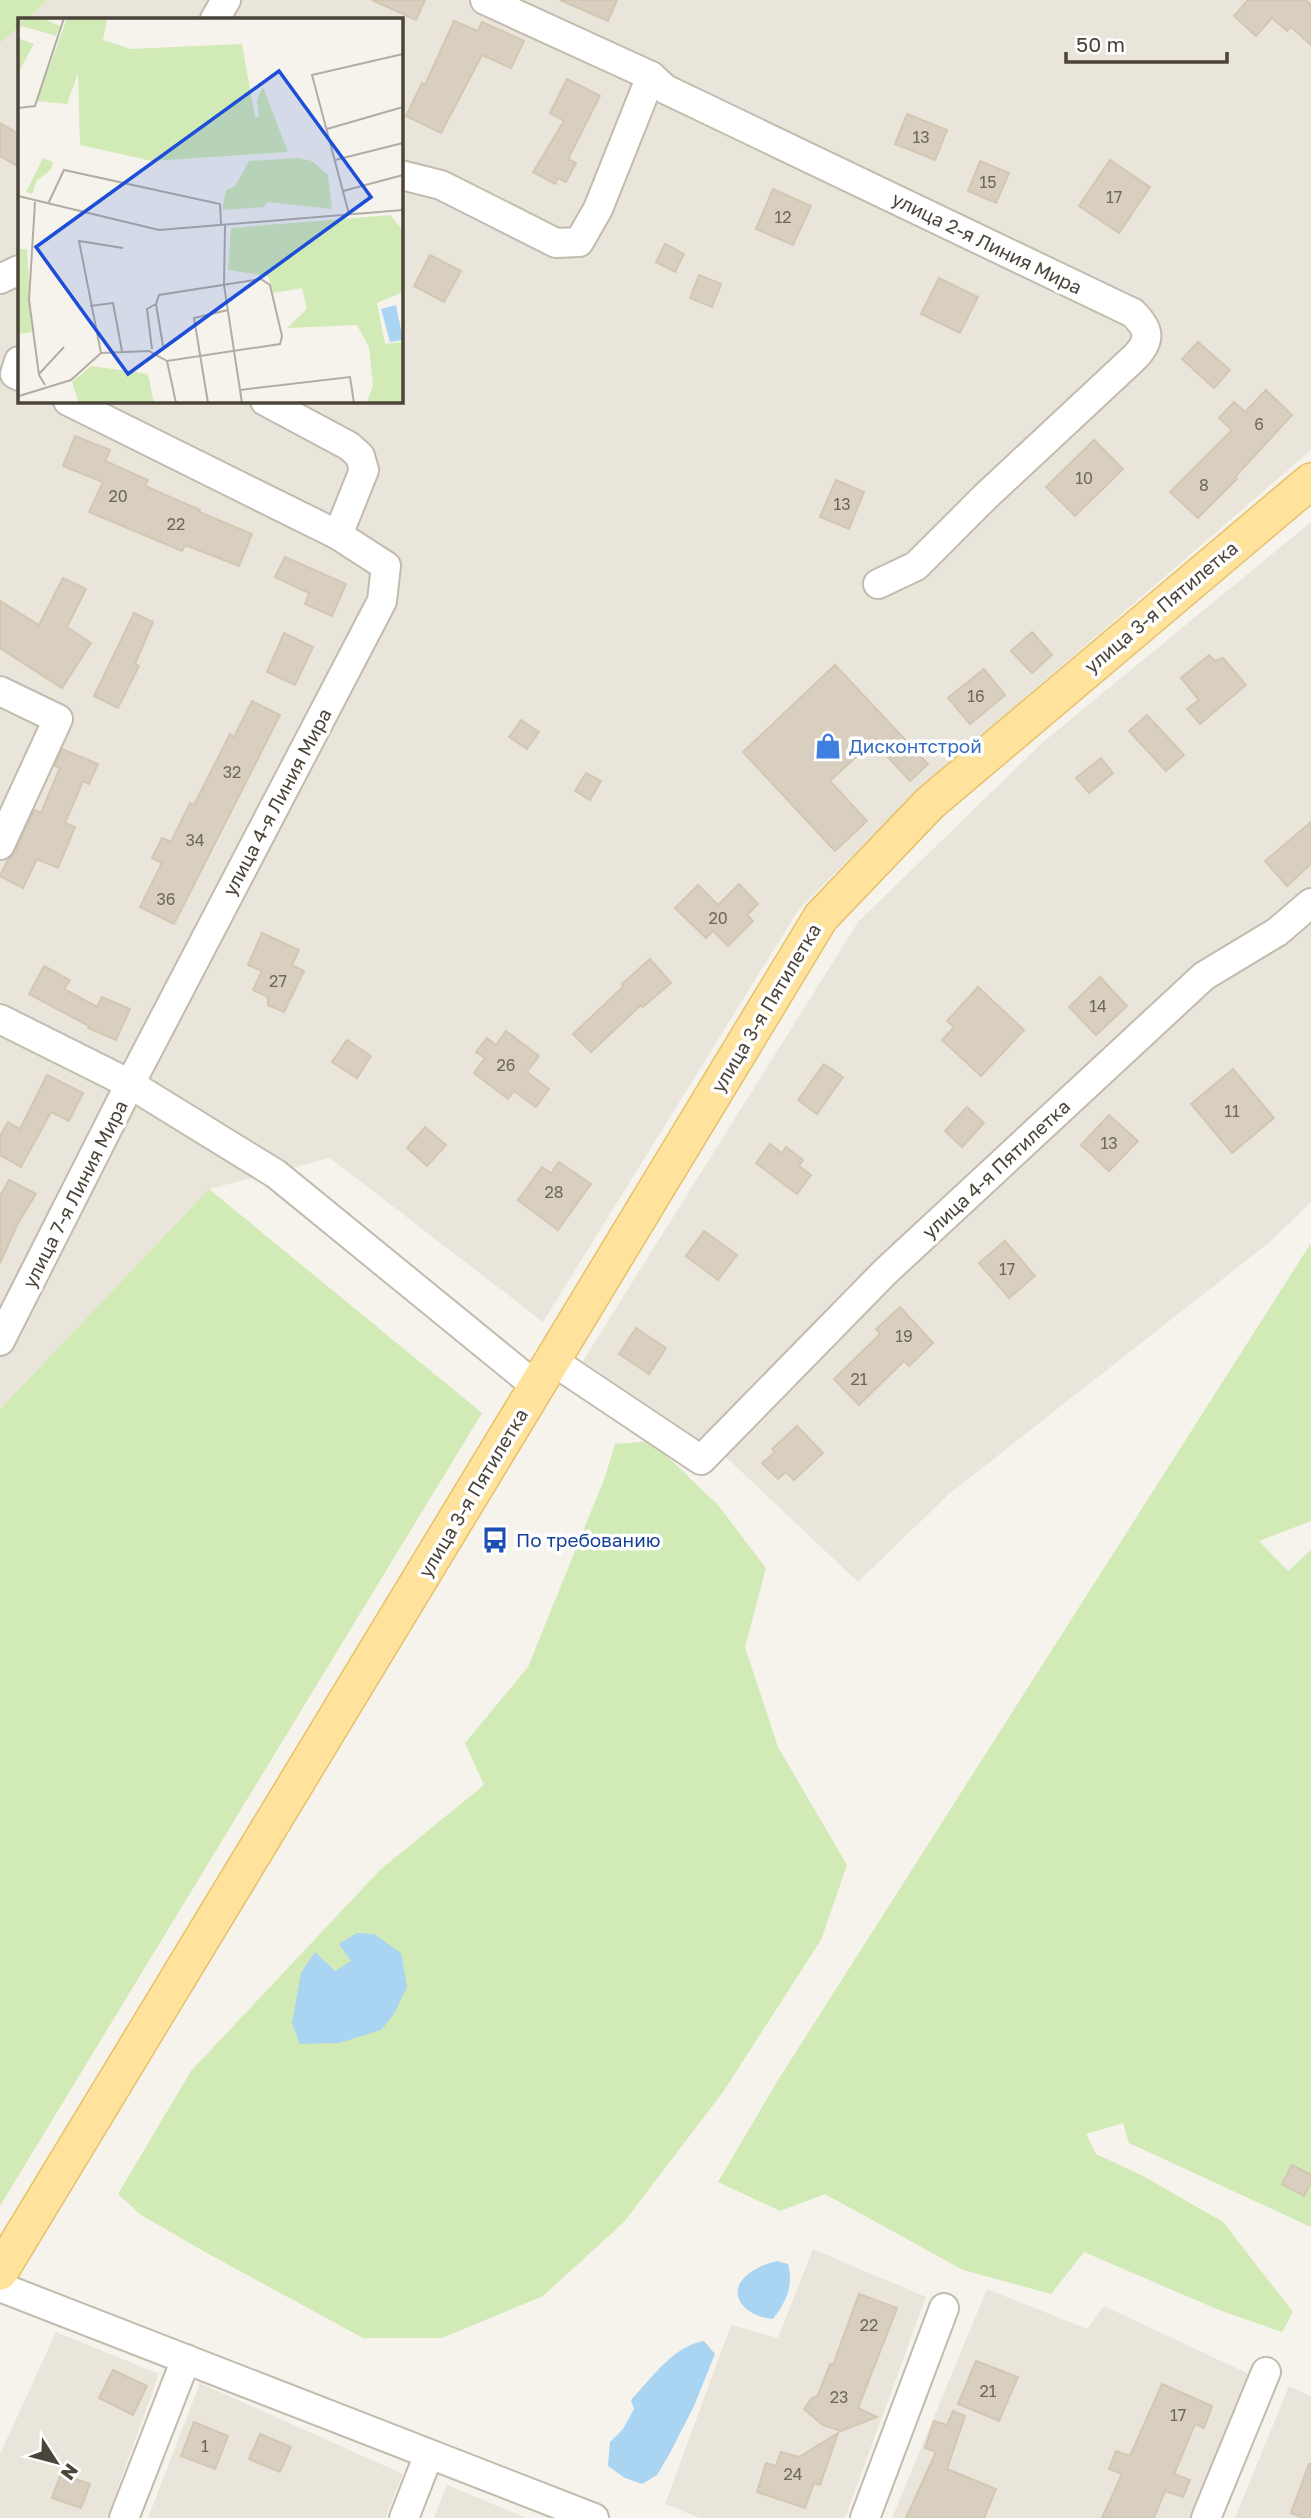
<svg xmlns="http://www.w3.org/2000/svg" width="1311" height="2518" viewBox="0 0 1311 2518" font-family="'Golos Text',sans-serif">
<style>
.residential{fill:#eae5da}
.green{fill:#d2eab5}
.water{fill:#a9d4f2}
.building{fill:#d8cfc1;stroke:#d3c7b4;stroke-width:2}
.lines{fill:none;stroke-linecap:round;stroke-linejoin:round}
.minor-casing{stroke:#c2bbae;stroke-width:32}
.major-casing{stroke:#e6c16a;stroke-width:38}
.minor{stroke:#fff;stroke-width:28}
.major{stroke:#ffe39c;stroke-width:35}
.labels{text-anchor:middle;stroke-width:7;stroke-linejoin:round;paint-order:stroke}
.number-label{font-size:16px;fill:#6e675b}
.street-label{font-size:19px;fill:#4b4439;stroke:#fff}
.shop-label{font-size:19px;fill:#366cbe;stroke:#fff;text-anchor:start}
.transit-label{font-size:19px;fill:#164399;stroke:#fff;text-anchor:start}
.inset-road{fill:none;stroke:#b2ada4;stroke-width:2}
.view{fill:#1d4ed8;fill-opacity:0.15;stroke:#1d4ed8;stroke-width:3.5}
.inset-edge{fill:none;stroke:#4b4439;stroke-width:3.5}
</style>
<rect width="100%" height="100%" fill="#f6f3ec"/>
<g class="residential">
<polygon points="47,0 1311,0 1311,450 922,787 799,909 543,1322 330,1158 209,1189 0,1409 0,43 19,27 19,401 401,401 401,19 28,19"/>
<polygon points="1311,522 1311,1202 1271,1241 949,1494 858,1582 729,1460 583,1361 858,922 1043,742"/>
<polygon points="813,2249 926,2297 845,2518 700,2518 665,2504 731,2325 778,2338"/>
<polygon points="987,2289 1087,2329 1104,2306 1253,2376 1196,2518 892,2518"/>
<polygon points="56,2332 159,2374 107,2518 0,2518 0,2454"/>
<polygon points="200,2383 403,2474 385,2518 148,2518"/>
<polygon points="1289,2386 1311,2396 1311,2518 1235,2518"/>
<polygon points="447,2485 526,2518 434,2518"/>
</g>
<g class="green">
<polygon points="0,0 47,0 28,19 19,19 19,27 0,43"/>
<polygon points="209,1189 482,1413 0,2206 0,1409"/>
<polygon points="1311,1243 1311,1521 1259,1541 1288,1571 1311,1550 1311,2227 1129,2143 1123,2123 1086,2134 1096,2154 1143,2176 1223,2222 1293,2312 1282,2332 1219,2310 1084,2252 1051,2294 963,2270 825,2194 780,2211 718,2182 778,2080"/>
<polygon points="651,1441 718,1505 766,1568 745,1647 778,1747 847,1865 821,1940 723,2092 624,2222 543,2296 442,2338 363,2338 205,2252 141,2215 118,2194 191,2071 381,1869 484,1785 465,1743 528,1667 605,1477 615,1444"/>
</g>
<g class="water">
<polygon points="357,1933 374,1934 401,1953 407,1987 394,2014 381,2030 339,2043 300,2044 292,2023 301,1973 315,1952 335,1971 351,1961 339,1944"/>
<path d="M777 2261 788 2264C794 2286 786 2302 773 2319 741 2316 721 2288 756 2269 762 2265 770 2263 777 2261Z"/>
<path d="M704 2341 715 2354 694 2406 671 2451 657 2475 642 2484 625 2478 608 2466 610 2442 623 2429 634 2409 631 2400C652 2378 673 2346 704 2341Z"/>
</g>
<g class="building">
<polygon points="372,0 425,0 416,20"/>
<polygon points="560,0 617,0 608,21"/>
<polygon points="1248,0 1306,0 1311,5 1311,45 1291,27 1287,31 1272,18 1256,36 1234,16"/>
<polygon points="454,21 478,31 482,22 524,41 511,68 482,55 441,133 406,116 422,83 425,85"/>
<polygon points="567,79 600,96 568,159 576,163 566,182 558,178 555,184 533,172 564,121 550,113"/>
<polygon points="907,114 947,130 935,160 895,144"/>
<polygon points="0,123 19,134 19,167 0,156"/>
<polygon points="1110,160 1150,187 1119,233 1079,206"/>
<polygon points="980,161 1009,173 996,203 968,191"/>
<polygon points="773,189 811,206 793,245 756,229"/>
<polygon points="665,244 684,254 675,272 656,262"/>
<polygon points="430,255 461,271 444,302 414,286"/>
<polygon points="699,275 721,284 712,307 690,298"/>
<polygon points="939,278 978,297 960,333 921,314"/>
<polygon points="1198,342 1230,370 1214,388 1182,359"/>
<polygon points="1266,390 1292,415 1235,477 1237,479 1198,518 1170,492 1232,430 1219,418 1234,402 1245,412"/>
<polygon points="75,436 110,450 105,461 148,480 145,486 200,510 199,512 252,534 239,566 185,545 182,551 89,512 103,482 63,466"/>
<polygon points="1094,440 1123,469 1075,516 1046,487"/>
<polygon points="836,480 864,492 849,529 820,517"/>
<polygon points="285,557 346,584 332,616 305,604 309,593 275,577"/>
<polygon points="63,578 86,589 67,627 91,643 62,688 0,648 0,601 39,625"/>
<polygon points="134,613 153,622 135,664 139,666 118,708 94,696"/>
<polygon points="1032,632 1052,655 1032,673 1011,651"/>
<polygon points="284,633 313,647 295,685 267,672"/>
<polygon points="1209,655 1215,661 1223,658 1246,685 1200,724 1187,709 1199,700 1181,678"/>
<polygon points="835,665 928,764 910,781 873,741 830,781 867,821 835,851 743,752"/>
<polygon points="984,669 1005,695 970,724 948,698"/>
<polygon points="252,701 280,715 174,924 140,907 162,863 152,858 162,838 171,842 190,803 194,805 230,734 234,737"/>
<polygon points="1147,715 1184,755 1166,771 1129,731"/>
<polygon points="521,720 539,732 527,749 509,737"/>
<polygon points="62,749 98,764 89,784 83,781 65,823 75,827 58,868 37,859 23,888 0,876 8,859 15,853 34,810 41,813 60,768 55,766"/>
<polygon points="1101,758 1113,773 1089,793 1076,778"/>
<polygon points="586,773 601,781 590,800 575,791"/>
<polygon points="1311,822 1311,864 1287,886 1265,861"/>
<polygon points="739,884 758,904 747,915 753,921 728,946 713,931 706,938 675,908 698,885 718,905"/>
<polygon points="262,933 299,950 292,965 304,971 284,1012 268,1005 268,997 253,990 262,971 248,965"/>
<polygon points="650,959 671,983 643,1007 641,1005 591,1052 573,1034 624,986 622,984"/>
<polygon points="44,966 70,980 64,989 97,1007 102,997 130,1009 116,1040 88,1028 89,1026 29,994"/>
<polygon points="1100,977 1127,1006 1096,1035 1069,1007"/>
<polygon points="978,987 1024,1030 981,1076 942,1040 954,1027 947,1021"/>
<polygon points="506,1031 539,1056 527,1072 549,1089 536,1107 514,1091 508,1099 474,1073 485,1058 476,1052 487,1038 496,1045"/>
<polygon points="347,1040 371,1056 357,1078 332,1062"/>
<polygon points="824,1064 843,1077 817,1114 798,1100"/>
<polygon points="1233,1069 1274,1118 1232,1153 1191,1104"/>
<polygon points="47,1075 83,1093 69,1121 51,1112 21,1167 0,1155 0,1136 8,1122 20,1129"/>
<polygon points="967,1107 984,1123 962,1147 945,1131"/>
<polygon points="1109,1115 1138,1141 1109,1171 1081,1145"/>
<polygon points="425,1127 446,1145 427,1166 407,1148"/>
<polygon points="770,1144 782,1153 786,1147 803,1160 799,1166 811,1175 797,1194 756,1163"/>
<polygon points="559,1162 591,1184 558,1230 518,1200 542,1167 551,1173"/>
<polygon points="9,1180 36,1194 18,1223 0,1263 0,1196"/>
<polygon points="704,1231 737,1255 718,1280 686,1256"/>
<polygon points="1005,1241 1035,1276 1009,1298 979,1263"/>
<polygon points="900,1307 933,1343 909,1366 904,1361 859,1405 834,1379 880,1334 876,1329"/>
<polygon points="636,1328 666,1348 649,1374 619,1354"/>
<polygon points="797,1426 823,1453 794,1480 786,1472 778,1479 762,1463 775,1452 772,1449"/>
<polygon points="1292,2165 1311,2175 1311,2183 1304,2196 1282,2184"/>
<polygon points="859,2294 897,2308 858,2408 877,2417 841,2431 823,2425 804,2409 811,2399 818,2395 830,2364 833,2365"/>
<polygon points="976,2361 1018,2377 999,2421 958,2404"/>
<polygon points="113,2370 147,2386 133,2415 99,2398"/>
<polygon points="1162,2384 1212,2406 1204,2428 1195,2424 1174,2474 1190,2480 1183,2497 1165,2491 1154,2518 1102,2518 1122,2474 1109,2469 1116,2451 1130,2456"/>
<polygon points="953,2411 965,2416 947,2469 996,2489 984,2518 906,2518 936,2452 925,2448 934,2421 947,2425"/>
<polygon points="194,2422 228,2436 215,2469 181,2456"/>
<polygon points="838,2433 820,2485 814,2483 805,2508 757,2492 766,2463 776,2466 781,2452 799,2457"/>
<polygon points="260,2434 291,2447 280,2472 249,2459"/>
<polygon points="1309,2464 1311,2464 1311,2518 1303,2518 1291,2513"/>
<polygon points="61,2474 90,2484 81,2508 52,2498"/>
</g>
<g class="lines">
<g class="minor-casing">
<g id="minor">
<path d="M485 0 651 76 665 89 1133 313C1150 330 1151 340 1135 357L985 497 916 566 878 584"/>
<polyline points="215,19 226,0"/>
<polyline points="401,175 441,185 556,243 579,242 598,209 651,76"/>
<polyline points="0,279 19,270"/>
<polyline points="19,361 15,374 19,376"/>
<polyline points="265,401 349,446 360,456 364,470 338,535"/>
<polyline points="0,691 58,719 0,845"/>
<polyline points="0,1019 130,1084 276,1174 537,1387"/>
<polyline points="0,1341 130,1084 382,601 386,566 338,535 68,401"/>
<polyline points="553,1361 701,1460 885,1272 1204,976 1277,932 1311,903"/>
<polyline points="0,2287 594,2518"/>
<polyline points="124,2518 186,2359"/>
<polyline points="404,2518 429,2454"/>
<polyline points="865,2518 944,2308"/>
<polyline points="1206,2518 1266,2372"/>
</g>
</g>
<g class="major-casing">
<polyline id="major" points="0,2272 821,917 930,803 1311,481"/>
</g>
<use href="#minor" class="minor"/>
<use href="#major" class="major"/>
</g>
<defs>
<g id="shop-bare" transform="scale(2.1)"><path d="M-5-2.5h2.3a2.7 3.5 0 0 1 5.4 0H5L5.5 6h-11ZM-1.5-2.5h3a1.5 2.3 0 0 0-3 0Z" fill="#3f7fe0" stroke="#fff" stroke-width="2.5" paint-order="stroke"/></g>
<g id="bus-bare" transform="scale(2.1)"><path d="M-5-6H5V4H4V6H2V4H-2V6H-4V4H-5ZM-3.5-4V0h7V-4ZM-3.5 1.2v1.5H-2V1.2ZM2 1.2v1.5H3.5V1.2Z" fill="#1a4fb4" stroke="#fff" stroke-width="2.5" paint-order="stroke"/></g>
</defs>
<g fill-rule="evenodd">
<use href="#shop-bare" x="828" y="746"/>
<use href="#bus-bare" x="495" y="1540"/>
</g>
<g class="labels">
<g class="number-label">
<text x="921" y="143">13</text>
<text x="988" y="188">15</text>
<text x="1114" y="203">17</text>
<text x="783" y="223">12</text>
<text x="1259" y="430">6</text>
<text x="1084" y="484">10</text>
<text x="1204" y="491">8</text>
<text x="118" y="502">20</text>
<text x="842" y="510">13</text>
<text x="176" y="530">22</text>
<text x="976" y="702">16</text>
<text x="232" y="778">32</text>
<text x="195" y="846">34</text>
<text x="166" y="905">36</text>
<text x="718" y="924">20</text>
<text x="278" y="987">27</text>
<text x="1098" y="1012">14</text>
<text x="506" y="1071">26</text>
<text x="1232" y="1117">11</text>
<text x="1109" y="1149">13</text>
<text x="554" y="1198">28</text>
<text x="1007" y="1275">17</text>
<text x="904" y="1342">19</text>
<text x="859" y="1385">21</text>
<text x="869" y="2331">22</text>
<text x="988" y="2397">21</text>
<text x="839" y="2403">23</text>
<text x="1178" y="2421">17</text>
<text x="205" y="2452">1</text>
<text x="793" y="2480">24</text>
</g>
<g class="street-label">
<text transform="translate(987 243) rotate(26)" y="7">улица 2-я Линия Мира</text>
<text transform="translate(1161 607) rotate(-40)" y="7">улица 3-я Пятилетка</text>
<text transform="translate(277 802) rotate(-62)" y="7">улица 4-я Линия Мира</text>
<text transform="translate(766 1008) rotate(-59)" y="7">улица 3-я Пятилетка</text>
<text transform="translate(996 1169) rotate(-43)" y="7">улица 4-я Пятилетка</text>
<text transform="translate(75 1194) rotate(-63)" y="7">улица 7-я Линия Мира</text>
<text transform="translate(473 1493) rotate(-59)" y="7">улица 3-я Пятилетка</text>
</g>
<g class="shop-label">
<text x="849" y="753">Дисконтстрой</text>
</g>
<g class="transit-label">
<text x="516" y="1547">По требованию</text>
</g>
</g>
<g transform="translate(18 18)">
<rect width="385" height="385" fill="#f6f3ec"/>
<path d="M24 0 42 8 38 18 4 8 0 13V2ZM49 0 89 1 85 22 113 31 224 26 237 99H241L239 82 245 69 270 134 134 143 62 127 60 55 49 86 19 83ZM0 20 16 26 0 55ZM25 140 35 144 33 152 19 162 14 176 8 174ZM281 140 294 143 310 157 314 191 249 184 246 189 204 192 208 172 217 168 231 143ZM372 197 385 213V274L359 285 367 326 385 324V385H349L355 367 351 329 339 307 269 310 289 291 284 270 255 275 250 258 210 252 213 210ZM0 231H9L14 314 0 316ZM73 348 130 356 136 385H61L54 364Z" fill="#d2eab5"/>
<path d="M378 287 385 322 372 324 363 291Z" fill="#a9d4f2"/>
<path class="inset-road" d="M0 90 17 88 46 0M309 111 385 89M317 142 385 125M325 173 385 157M0 178 141 212 385 192M17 184 11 282 21 357 27 367M30 186 46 152 202 186 203 207M331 196 294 57 385 36M207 207 206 267 224 385M72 288 95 285 104 333M134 331 129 291 138 286M83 335 61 223 105 230M149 343 158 385M21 356 46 329M222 372 332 359 336 385M1 378 53 362 83 335 131 333 149 343 262 326 264 318 252 267 243 261 141 277 138 286 145 328M190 385 176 300 210 292"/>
<path class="view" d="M261 53 353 179 110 356 18 229Z"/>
<rect width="385" height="385" class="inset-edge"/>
</g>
<g transform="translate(56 2462) rotate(126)" stroke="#ffffff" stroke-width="5" paint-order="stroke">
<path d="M0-5L12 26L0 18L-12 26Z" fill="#4b4439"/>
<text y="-10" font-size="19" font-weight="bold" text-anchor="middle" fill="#4b4439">N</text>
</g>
<path d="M1066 52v10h161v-10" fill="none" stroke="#4b4439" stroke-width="3.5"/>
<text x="1076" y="52" font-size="21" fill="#4b4439" stroke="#ffffff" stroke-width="5" paint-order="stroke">50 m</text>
</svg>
